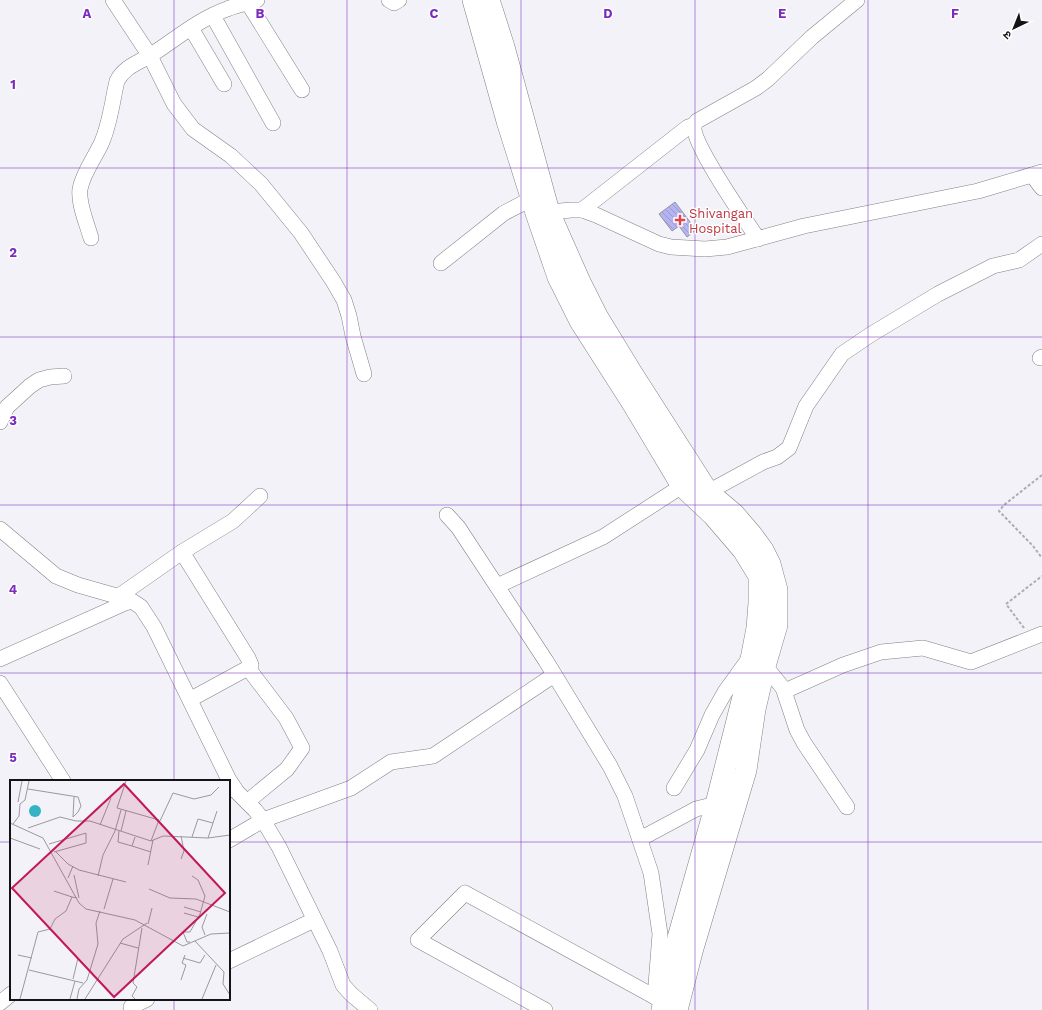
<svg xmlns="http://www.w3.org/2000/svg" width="1042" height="1010" viewBox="0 0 1042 1010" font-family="'Work Sans','Noto Sans Devanagari',sans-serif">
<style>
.building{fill:url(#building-back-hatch);stroke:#95959a}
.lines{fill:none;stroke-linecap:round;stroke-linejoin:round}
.minor-casing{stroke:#828287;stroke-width:16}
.highway-casing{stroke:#828287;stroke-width:22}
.path{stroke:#adadb1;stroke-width:2;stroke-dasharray:3 2;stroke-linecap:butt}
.minor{stroke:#fff;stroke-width:15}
.highway{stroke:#fff;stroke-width:21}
.grid{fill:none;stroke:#7b2cbf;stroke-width:1;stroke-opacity:0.55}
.health-dot{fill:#e0444e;stroke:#fff;stroke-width:1.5}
.labels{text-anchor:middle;stroke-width:3;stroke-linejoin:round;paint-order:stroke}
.health-label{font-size:13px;fill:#be3a42;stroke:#fff;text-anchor:start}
.inset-road{fill:none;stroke:#99999e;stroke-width:1}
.view{fill:#c2185b;fill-opacity:0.15;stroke:#c2185b;stroke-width:2}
.inset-edge{fill:none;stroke:#141416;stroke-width:2}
.grid-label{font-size:13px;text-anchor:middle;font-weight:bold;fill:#7b2cbf;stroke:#fff;stroke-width:3;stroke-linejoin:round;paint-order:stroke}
</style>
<defs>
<pattern id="building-back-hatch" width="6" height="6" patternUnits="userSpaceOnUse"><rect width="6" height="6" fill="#b5b4f2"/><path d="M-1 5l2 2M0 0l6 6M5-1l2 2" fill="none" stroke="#9b9acf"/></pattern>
</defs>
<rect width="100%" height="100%" fill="#f2f2f8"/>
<polygon class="building" points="675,202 696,230 687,237 679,226 672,231 659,214"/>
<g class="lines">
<g class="minor-casing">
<g id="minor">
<polyline points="113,0 150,56 174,104 193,129 231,156 261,184 301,233 333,281 344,300 349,316 353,336 364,374"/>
<polyline points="389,0 394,3 399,0"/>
<polyline points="248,3 302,90"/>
<polyline points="213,16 273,123"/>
<polyline points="191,28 224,84"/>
<path d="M694 125C691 142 746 221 758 239"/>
<polyline points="1032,175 1042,188"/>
<polyline points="582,210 688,127 694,125 697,121 756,88 768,79 812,37 857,0"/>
<polyline points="540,213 571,210 582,210 596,215 659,244 671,247 705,249 727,247 804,226 978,191 1042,172"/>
<path d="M91 238C87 224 78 203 80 189 83 173 94 159 101 144 110 125 112 102 117 81 124 67 138 63 151 55 176 39 199 19 227 9 237 5 247 3 257 0"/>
<polyline points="441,263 504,213 531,199"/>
<polyline points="1040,358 1042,357"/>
<polyline points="0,422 7,407 30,386 39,380 50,377 64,376"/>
<polyline points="708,492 763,462 777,457 789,448 806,406 842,354 870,335 938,294 993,266 1019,260 1042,244"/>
<polyline points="447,515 458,527 546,661 610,766 625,796 651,873 660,934 655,997"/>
<polyline points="0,529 56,576 78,585 127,599"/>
<polyline points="182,552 248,658 251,665 248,668 191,699"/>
<polyline points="497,586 603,537 682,486"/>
<polyline points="119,596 182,552 233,521 260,496"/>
<polyline points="0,659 125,603 132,601 141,607 154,627 229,780 237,792 255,810 263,820 279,847 330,951 343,985 351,994 370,1010"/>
<polyline points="765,666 783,688 787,690 843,665 881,652 923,648 971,662 1042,634"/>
<polyline points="0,683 63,781"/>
<polyline points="783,688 797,730 804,743 847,807"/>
<polyline points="674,788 697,750 712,715 725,692 748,660"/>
<polyline points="247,802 287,769 302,748 286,718 248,668"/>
<polyline points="640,839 696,809 716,804"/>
<polyline points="229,840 263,820 351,788 391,762 433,756 554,675"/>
<polyline points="229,961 314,920"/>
<polyline points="0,1003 11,994"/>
<polyline points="131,1007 147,999"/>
<polyline points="545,1010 418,940 465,893 655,997 663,999"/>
</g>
</g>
<g class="highway-casing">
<g id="highway">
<polyline points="473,0 507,121 536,213 558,277 580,321 633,404 682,486 713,515 743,550 759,576 759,603 757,628 746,685 716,804 674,952 662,1010"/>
<polyline points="489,0 504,47 549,212 580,282 597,316 633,375 708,492 734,514 752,535 763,550 770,564 777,590 777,625 765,666 755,709 746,770 693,948 677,1010"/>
</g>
</g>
<g class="path">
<polyline points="1042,475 1004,505 999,511 1033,546 1042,558"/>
<polyline points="1024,628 1006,604 1042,576"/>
</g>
<use href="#minor" class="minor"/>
<use href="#highway" class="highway"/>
</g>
<path class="grid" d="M174 0V781M347 0V1010M521 0V1010M695 0V1010M868 0V1010M0 168H1042M0 337H1042M0 505H1042M0 673H1042M0 842H11M229 842H1042M174 999V1010"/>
<path class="health-dot" d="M678 214h4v4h4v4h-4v4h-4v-4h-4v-4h4z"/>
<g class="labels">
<g class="health-label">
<text x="689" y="218">Shivangan<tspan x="689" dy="15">Hospital</tspan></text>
</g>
</g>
<g transform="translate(10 780)">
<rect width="220" height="220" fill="#f2f2f8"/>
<path d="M19 31a6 6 0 1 1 12 0a6 6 0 1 1-12 0Z" fill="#33b4c5"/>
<path class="inset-road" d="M18 9 68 17 71 26 68 32 63 37M8 22 12 1M63 37 64 17M150 41 163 13 184 19 201 15 209 7M0 43 33 58 69 123 76 129 125 140 173 166 201 154 220 153M3 44 9 36 10 24 15 20 19 1M90 45 101 18M18 48 50 37 66 41H80L141 61 149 40 107 28 116 1M109 51 108 62 122 66M111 51 116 31M171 56 174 71 171 79M125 57 122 66 141 72M182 57 188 39 203 43M0 58 30 69M198 58 207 31M141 61 153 56 198 58 220 55M39 64 76 53V63L44 72M45 71 58 84 69 90 116 102M138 85 143 60M64 95 69 118M88 96 93 75 105 51 111 30M58 98 63 86M139 109 160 118 186 119 220 132M44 111 62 117M174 127 191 132M94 129 103 99M174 133 188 137M138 144 142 128M195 155 192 147 197 134M185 161 214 192 213 204 220 215M180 162H177L173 152H180L190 134 195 116 188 100 182 96M110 163 128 168M8 175 22 178M173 178 190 183 195 175M19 190 73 203M63 199 68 178M171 200 176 185 172 183 175 175M10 219 28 152 40 149 45 139 56 131 62 117 67 118M60 219 65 201M67 219 69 209 77 200 88 164 86 143 90 131M75 219 113 159 137 143M125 219 122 216 127 207 123 203 132 148M192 219 206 185"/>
<path class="view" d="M114 4 215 113 104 217 2 108Z"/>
<rect width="220" height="220" class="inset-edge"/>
</g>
<g class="grid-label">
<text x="87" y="18">A</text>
<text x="260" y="18">B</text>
<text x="434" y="18">C</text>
<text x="608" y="18">D</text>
<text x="782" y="18">E</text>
<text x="955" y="18">F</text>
<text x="13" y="89">1</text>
<text x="13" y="257">2</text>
<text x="13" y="425">3</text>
<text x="13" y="594">4</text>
<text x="13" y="762">5</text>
</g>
<g transform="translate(1014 28) rotate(223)" stroke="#ffffff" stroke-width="3" paint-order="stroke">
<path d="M0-3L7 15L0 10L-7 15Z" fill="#141416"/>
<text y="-6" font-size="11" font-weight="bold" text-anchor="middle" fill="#141416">उ</text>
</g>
</svg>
